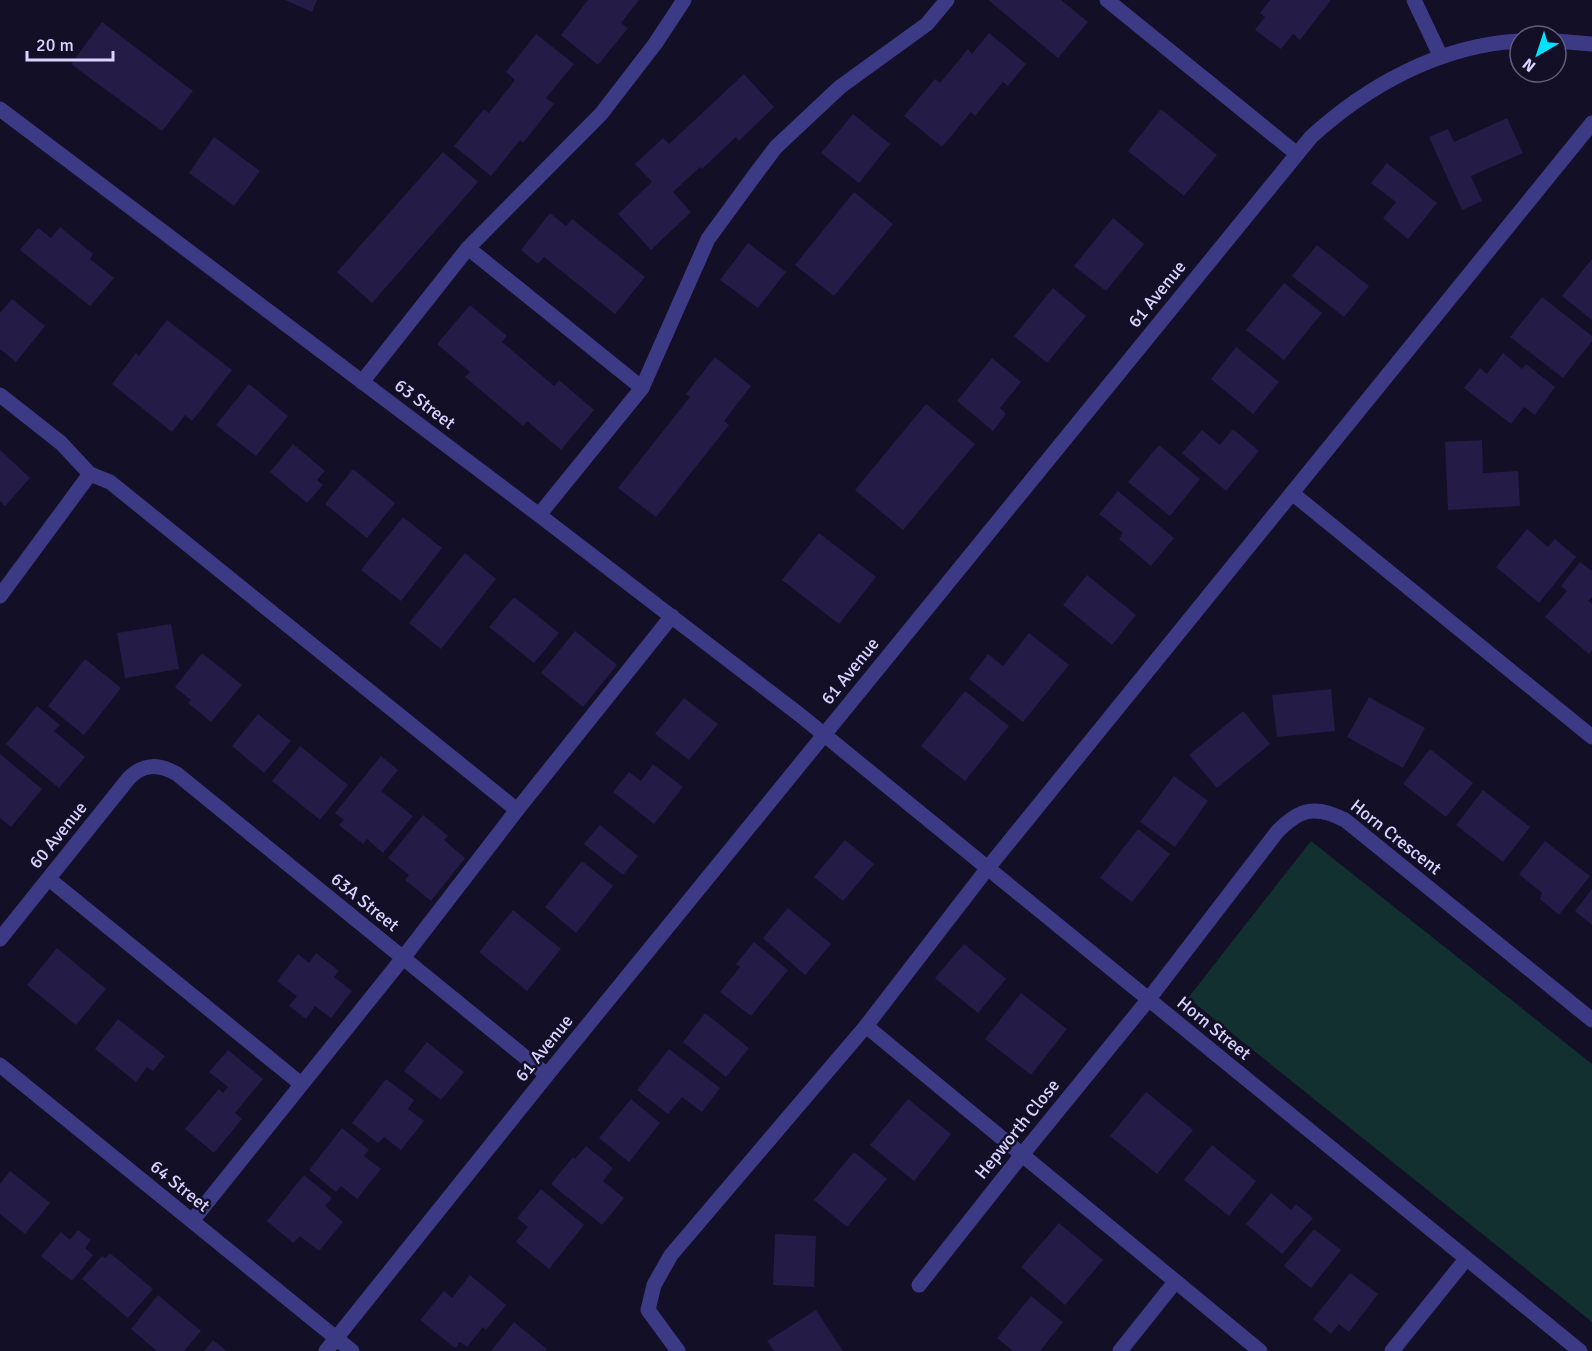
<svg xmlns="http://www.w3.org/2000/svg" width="1592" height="1351" viewBox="0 0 1592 1351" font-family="Signika,sans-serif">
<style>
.green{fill:#12302f}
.building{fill:#241b47}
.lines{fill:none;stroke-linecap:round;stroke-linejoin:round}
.minor{stroke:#3d3a85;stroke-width:15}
.labels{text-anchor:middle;stroke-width:5;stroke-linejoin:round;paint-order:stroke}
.street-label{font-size:18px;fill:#d9d4ff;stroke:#130f26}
</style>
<rect width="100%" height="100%" fill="#130f26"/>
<polygon class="green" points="1311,841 1592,1064 1592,1322 1188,998"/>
<g class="building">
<polygon points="285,0 317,0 312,12"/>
<polygon points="588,0 639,0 621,23 628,28 598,65 561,35"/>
<polygon points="988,0 1061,0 1088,22 1058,58"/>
<polygon points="1270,0 1331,0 1300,40 1293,34 1281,49 1255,30 1265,17 1260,13"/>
<polygon points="102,22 193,91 162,131 71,64"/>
<polygon points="989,33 1026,64 1008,86 1003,82 975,116 971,112 942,147 904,116 935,79 940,83 968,49 972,54"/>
<polygon points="536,34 574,64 546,98 554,104 523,143 520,140 491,176 454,146 484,109 489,113 515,80 506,72"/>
<polygon points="744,74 774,107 739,141 736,137 702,169 700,167 673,192 691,212 651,250 618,214 652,182 635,164 663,138 669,144"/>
<polygon points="1161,109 1217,155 1184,196 1128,151"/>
<polygon points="853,114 890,144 859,183 821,153"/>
<polygon points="1507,118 1523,153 1471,176 1482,201 1462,210 1429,137 1448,129 1454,142"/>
<polygon points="214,137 260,171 234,206 189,173"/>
<polygon points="443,152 478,182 372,303 337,272"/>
<polygon points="1387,163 1437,203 1408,239 1383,218 1396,202 1371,183"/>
<polygon points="854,192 893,224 834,296 795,265"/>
<polygon points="550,213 566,226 572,219 645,277 615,314 544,257 538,264 521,250"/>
<polygon points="1113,218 1144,244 1106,291 1074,266"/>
<polygon points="60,227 93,254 90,259 114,278 90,306 20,250 38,228 51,238"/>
<polygon points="748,243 786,272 758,308 720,280"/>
<polygon points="1317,245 1369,286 1344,317 1292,276"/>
<polygon points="1592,259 1592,320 1562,296"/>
<polygon points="1284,283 1322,313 1284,360 1246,330"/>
<polygon points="1053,288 1086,316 1047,363 1014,336"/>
<polygon points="1542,297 1592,336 1592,341 1563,378 1510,337"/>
<polygon points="12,299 45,326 16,362 0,349 0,313"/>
<polygon points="470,305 507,336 502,342 554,386 559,380 594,410 561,450 527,421 523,426 465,377 470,372 437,344"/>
<polygon points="167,320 232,370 192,421 185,415 172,432 112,384 136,353 139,356"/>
<polygon points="1236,347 1279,382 1253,414 1211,379"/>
<polygon points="1503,353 1522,369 1526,364 1555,387 1535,415 1524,407 1511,424 1464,388 1480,368 1487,374"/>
<polygon points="715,357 751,386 724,421 729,425 656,517 618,488 690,397 686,394"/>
<polygon points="992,358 1021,382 1000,408 1006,414 993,431 957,401"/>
<polygon points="249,384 288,416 256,456 216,425"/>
<polygon points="926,404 975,444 903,530 855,490"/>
<polygon points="1233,429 1259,451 1226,491 1182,453 1202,430 1220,445"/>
<polygon points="1482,440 1483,473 1518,471 1520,506 1448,510 1445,442"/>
<polygon points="293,444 325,471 317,480 323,485 307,503 270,472"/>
<polygon points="1159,445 1200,479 1170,516 1128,482"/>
<polygon points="0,450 30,478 5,506 0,501"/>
<polygon points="353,469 395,503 367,538 325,504"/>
<polygon points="1118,491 1174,538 1151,566 1119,539 1123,533 1099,514"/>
<polygon points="403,517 442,548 401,601 361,570"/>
<polygon points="1527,529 1548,547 1555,539 1576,557 1539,603 1496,567"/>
<polygon points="819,533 876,577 839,624 782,580"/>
<polygon points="465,553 496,579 441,649 409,623"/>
<polygon points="1580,562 1592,571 1592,597 1588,601 1592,604 1592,650 1589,654 1545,617 1567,591 1561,586"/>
<polygon points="1087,575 1136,615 1112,645 1063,605"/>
<polygon points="514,597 559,633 534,663 489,627"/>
<polygon points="171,624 179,669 125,678 117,633"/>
<polygon points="575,631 617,665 583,707 541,673"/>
<polygon points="1029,633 1069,665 1023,722 969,679 988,654 1003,666"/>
<polygon points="202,653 242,685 211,722 188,703 191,700 175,687"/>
<polygon points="85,659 121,688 84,735 48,706"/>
<polygon points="1331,689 1335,731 1277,737 1272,695"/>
<polygon points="965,691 1009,726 965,781 921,746"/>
<polygon points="1369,697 1425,728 1403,768 1347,737"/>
<polygon points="684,698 718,724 689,760 655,734"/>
<polygon points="37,706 60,725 54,731 85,757 59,788 6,744"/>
<polygon points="1243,711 1270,744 1217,788 1189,755"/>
<polygon points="258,714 291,741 264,773 232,746"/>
<polygon points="300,746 348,785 320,820 272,781"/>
<polygon points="1430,749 1473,783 1446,817 1403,784"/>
<polygon points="0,754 42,789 11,827 0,818"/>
<polygon points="381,756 398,770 381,791 413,816 383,853 367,839 363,844 339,825 344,820 335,813"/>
<polygon points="653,764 683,787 654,824 613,792 629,772 641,781"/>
<polygon points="1174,776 1208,801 1175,847 1140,822"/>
<polygon points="1483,790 1530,827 1503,862 1456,825"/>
<polygon points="423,815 448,836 444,840 465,858 431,901 405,880 409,875 388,858"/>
<polygon points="600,825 638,856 623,875 584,844"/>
<polygon points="1138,829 1170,854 1132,902 1100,878"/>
<polygon points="845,840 874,864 843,901 814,877"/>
<polygon points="1545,841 1590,876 1559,915 1540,899 1542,893 1519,874"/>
<polygon points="582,861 613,886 576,933 545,907"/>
<polygon points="1592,889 1592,925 1575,911"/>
<polygon points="788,908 831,944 805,975 763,938"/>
<polygon points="513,910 561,949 527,991 479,952"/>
<polygon points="754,942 788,970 751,1016 720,992 740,967 736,964"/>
<polygon points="964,944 1006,979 978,1013 935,978"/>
<polygon points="57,948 106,989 76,1025 27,985"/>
<polygon points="316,953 339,971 334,977 352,991 331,1018 315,1006 306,1019 289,1006 297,996 277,981 298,954 309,963"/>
<polygon points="1021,993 1067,1029 1031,1075 985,1039"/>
<polygon points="705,1013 749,1048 726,1077 683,1042"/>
<polygon points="118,1019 165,1056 153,1071 147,1067 136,1082 95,1049"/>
<polygon points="427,1042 464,1072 441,1100 404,1071"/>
<polygon points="669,1049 720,1088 702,1112 682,1097 668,1114 637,1090"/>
<polygon points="228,1050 263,1079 235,1113 242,1119 214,1153 185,1129 219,1089 223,1093 228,1087 209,1072"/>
<polygon points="386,1079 414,1100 408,1109 424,1121 401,1150 384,1137 378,1143 352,1123"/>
<polygon points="1146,1092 1193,1130 1157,1174 1110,1136"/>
<polygon points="631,1099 660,1123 629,1162 599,1138"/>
<polygon points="908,1099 951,1134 914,1181 870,1145"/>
<polygon points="342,1128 369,1150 364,1156 381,1169 357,1199 341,1186 336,1192 309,1170"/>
<polygon points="1212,1145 1256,1181 1229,1216 1184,1180"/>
<polygon points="586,1146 613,1168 603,1181 624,1198 602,1225 551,1184 573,1157 575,1159"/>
<polygon points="854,1152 887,1179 847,1227 814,1200"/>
<polygon points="10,1171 50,1203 25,1234 0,1214 0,1184"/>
<polygon points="304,1175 332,1198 325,1206 343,1222 319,1251 300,1236 293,1243 267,1221"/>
<polygon points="541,1189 584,1225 549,1269 516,1242 528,1227 517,1218"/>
<polygon points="1271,1193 1291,1210 1296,1204 1313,1218 1282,1254 1246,1224"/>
<polygon points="1059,1223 1103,1260 1065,1305 1021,1267"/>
<polygon points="1314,1229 1341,1250 1311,1288 1284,1266"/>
<polygon points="78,1230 91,1240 85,1248 93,1255 72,1281 41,1256 61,1232 70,1240"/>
<polygon points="775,1234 816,1236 814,1287 773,1285"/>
<polygon points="110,1253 153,1289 128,1318 82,1279 102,1256 106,1258"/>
<polygon points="1350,1273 1378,1294 1349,1332 1339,1324 1331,1334 1313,1319"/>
<polygon points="470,1275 506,1305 486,1330 483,1327 467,1347 460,1342 455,1348 420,1320 444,1291 452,1298"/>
<polygon points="158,1295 201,1331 184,1351 157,1351 131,1329"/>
<polygon points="1031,1296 1063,1322 1040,1351 1013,1351 997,1338"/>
<polygon points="816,1310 843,1351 774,1351 767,1341"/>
<polygon points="514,1322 547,1349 545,1351 491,1351"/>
<polygon points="213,1340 227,1351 204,1351"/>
</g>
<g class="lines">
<g class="minor">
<polyline points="1107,0 1297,154"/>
<polyline points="1414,0 1441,57"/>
<polyline points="1556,41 1592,44"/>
<polyline points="0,109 539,515 800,715 1580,1351"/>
<polyline points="468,248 642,388"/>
<polyline points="362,382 468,248 601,114 655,44 684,0"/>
<polyline points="0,395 61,443 90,474 110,482 517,810"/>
<polyline points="1292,493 1592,737"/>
<polyline points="539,515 642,388 708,239 760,168 776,147 840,87 927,24 947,0"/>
<polyline points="0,596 90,474"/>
<polyline points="49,879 301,1084"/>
<path d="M0 939 129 778C144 763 159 764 177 774L547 1075"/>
<polyline points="866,1026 1260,1351"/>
<polyline points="0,1065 352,1351"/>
<polyline points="192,1221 403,958 517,810 672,616"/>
<path d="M919 1285 1021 1156 1148 1000 1277 832C1300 808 1316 805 1345 820L1592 1020"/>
<path d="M326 1351 547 1075 1311 137C1368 85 1441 45 1520 41"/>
<polyline points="678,1351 648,1310 654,1285 671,1255 866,1026 987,869 1592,123"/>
<polyline points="1120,1351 1175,1282"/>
<polyline points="1392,1351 1466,1259"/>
</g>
</g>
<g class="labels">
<g class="street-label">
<text transform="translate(1157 294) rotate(-51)" y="6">61 Avenue</text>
<text transform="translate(425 404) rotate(37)" y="6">63 Street</text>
<text transform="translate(850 671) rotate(-51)" y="6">61 Avenue</text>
<text transform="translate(58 835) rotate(-51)" y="6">60 Avenue</text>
<text transform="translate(1396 837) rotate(38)" y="6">Horn Crescent</text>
<text transform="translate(365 902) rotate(39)" y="6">63A Street</text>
<text transform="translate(1214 1028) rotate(39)" y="6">Horn Street</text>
<text transform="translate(544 1048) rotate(-51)" y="6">61 Avenue</text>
<text transform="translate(1017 1129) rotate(-51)" y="6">Hepworth Close</text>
<text transform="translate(180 1186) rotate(39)" y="6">64 Street</text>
</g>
</g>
<g transform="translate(1538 54) rotate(219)"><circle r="28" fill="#130f26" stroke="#625e7d" stroke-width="1.5"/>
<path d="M0-4.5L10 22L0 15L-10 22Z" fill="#00e5ff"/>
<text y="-9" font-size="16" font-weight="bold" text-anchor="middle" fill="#d9d4ff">N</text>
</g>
<path d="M27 51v9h86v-9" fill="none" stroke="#d9d4ff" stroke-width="3"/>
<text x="36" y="51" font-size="18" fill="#d9d4ff" stroke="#130f26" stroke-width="4.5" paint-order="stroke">20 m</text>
</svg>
